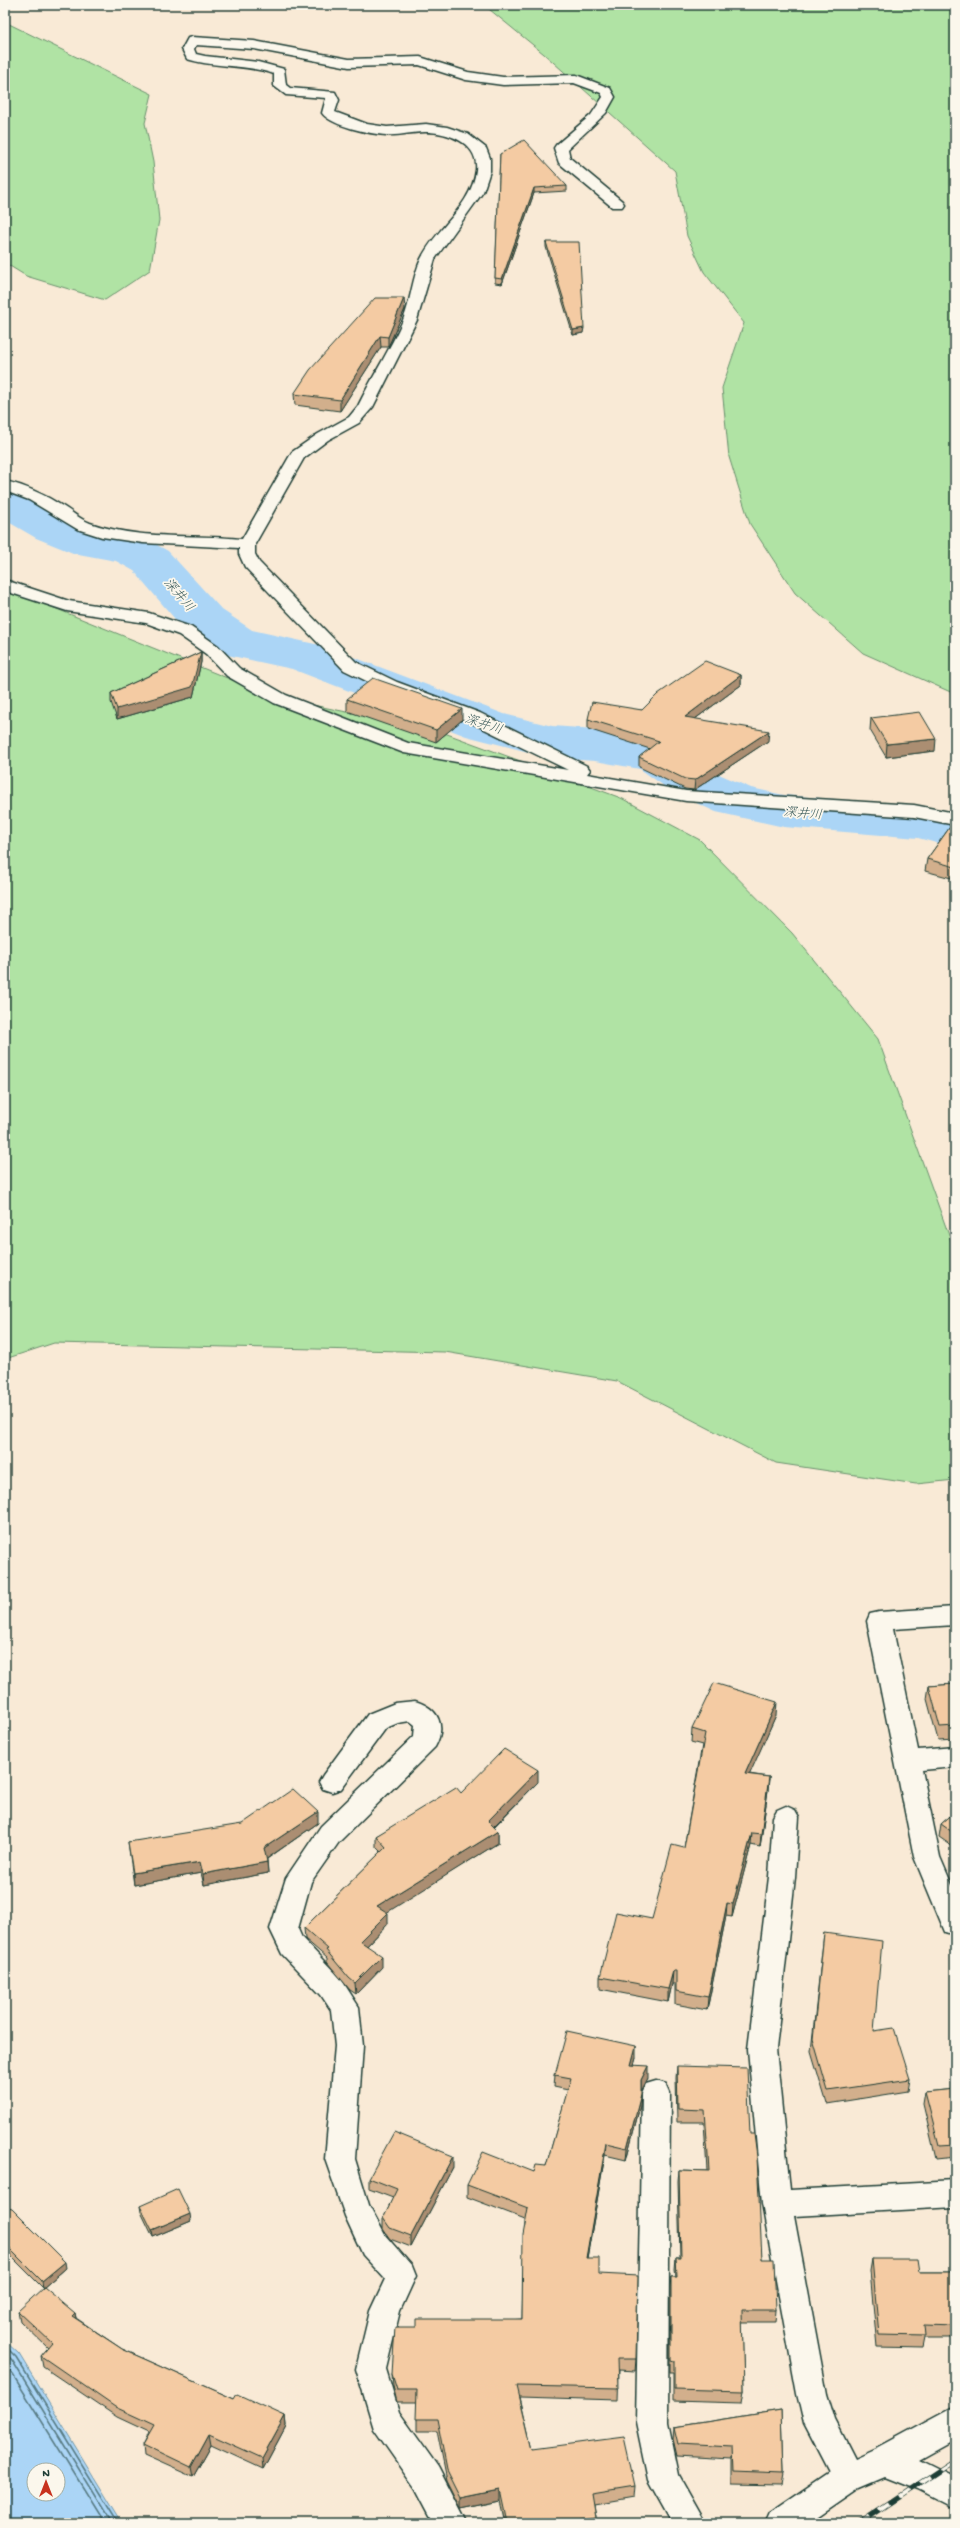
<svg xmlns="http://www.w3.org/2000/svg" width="960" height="2528" viewBox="0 0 960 2528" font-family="'Gochi Hand','Klee One',sans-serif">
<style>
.green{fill:#b0e3a4;stroke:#68906c}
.water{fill:#abd5f6;stroke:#7398a8;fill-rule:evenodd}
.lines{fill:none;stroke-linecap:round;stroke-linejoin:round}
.shore{stroke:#577a82;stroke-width:1.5}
.river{fill:#abd5f6;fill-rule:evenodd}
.minor-casing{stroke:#1f3d34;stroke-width:3}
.minor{fill:#fbf7ec;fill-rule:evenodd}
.rail-casing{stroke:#1f3d34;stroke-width:5.5}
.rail{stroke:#fbf7ec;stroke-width:4;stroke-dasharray:12;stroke-linecap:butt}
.wall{fill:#d2af8c;stroke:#1f3d34}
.shaded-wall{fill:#ab8e72;stroke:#1f3d34}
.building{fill:#f4cba3;stroke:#1f3d34}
.labels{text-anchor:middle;stroke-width:3.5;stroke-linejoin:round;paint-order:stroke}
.far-water-label{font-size:13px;font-style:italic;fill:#3b5b5b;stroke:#fbf7ec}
</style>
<rect width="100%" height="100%" fill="#f9ead6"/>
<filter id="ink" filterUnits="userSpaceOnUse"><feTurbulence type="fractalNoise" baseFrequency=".025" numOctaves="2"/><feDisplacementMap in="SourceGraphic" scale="8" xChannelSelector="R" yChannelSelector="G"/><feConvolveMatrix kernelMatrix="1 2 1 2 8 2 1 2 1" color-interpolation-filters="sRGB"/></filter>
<g filter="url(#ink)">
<g class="green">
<polygon points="484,5 955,5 955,694 863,653 795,593 750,524 729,457 722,388 744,323 704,272 687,236 675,171 544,54"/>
<polygon points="5,22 152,94 145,123 153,162 159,220 150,270 105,300 26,276 5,263"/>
<polygon points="5,588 274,697 439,731 621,798 700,840 792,933 878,1039 955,1252 955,1480 916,1484 776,1463 617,1381 445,1352 54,1343 5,1359"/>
</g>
<path class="water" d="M5 2341 19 2354 122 2523H5ZM34 2470H58V2494H34Z"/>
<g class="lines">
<g class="shore">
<polyline points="5,2346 16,2357 118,2523"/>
<polyline points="5,2353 12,2360 112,2523"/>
<polyline points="5,2362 105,2523"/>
</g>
<polygon class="river" points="5,489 30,495 70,518 100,530 146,539 168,551 222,610 252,630 324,646 504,714 552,726 595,729 675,745 712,771 751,788 784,795 924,806 955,814 955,848 918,838 784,827 716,812 674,793 640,769 595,761 552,758 466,736 292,669 218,653 186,632 134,571 116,561 73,553 36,538 5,520"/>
<g class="minor-casing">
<g id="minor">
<path d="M192 37 254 41 349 59 420 57 468 72 503 77 576 75 610 88 615 97 606 113 568 149 570 158 622 201 624 204 622 207H612L559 163 554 148 556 145 591 115 603 97 601 93 574 83 503 85 466 80 419 65 349 67 254 49 196 45 194 49 196 54 205 56 258 62 284 69 286 85 290 88 335 92 339 100 335 112 367 124 387 127 426 124 447 127 468 134 486 148 490 158V171L483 192 435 259 417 320 373 407 359 423 328 440 304 458 255 544V554L259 562 356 662 397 682 480 713 587 766 590 770 587 774 686 791 914 805 955 813V825L914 817 686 801 404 753 274 703 227 676 206 654 179 635 146 623 67 611 5 591V580L69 601 149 613 191 627 218 646 239 668 286 695 408 743 568 770 468 721 385 690 344 670 245 567 239 554V548L143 543 102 537 77 529 29 500 5 491V481C27 486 45 495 64 507 72 512 80 519 90 523 138 540 192 534 242 539L292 452 318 434 349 417 358 406C372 377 391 348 403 320 411 301 412 278 421 259 436 228 472 206 476 170 479 143 448 132 425 132 412 132 399 136 386 135 371 134 331 126 322 113L326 98 286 95 274 86V74C246 64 215 68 187 59L182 49 188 38Z"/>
<polygon points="955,1607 955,1625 893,1629 918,1750 955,1747 955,1767 922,1770 940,1857 955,1892 955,1935 945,1932 914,1857 867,1621 870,1614 879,1612"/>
<path d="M415 1701C438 1708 447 1725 435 1747L339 1842 311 1882 298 1929 302 1938 341 1979 359 2007 363 2046 355 2159 369 2205 385 2235 412 2266 416 2276 400 2311 386 2369 399 2412 438 2467 467 2523H434L416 2489 374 2429 356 2369 370 2311 385 2279 363 2255 345 2216 325 2159 335 2046 331 2010 321 1995 282 1954 270 1929 286 1878 321 1826 414 1736 415 1725 410 1721 398 1723 386 1728 341 1789 332 1792 323 1789 319 1782 323 1775 368 1714 395 1703Z"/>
<polygon points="786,1806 795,1810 799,1817 795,1877 776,2049 790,2190 955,2181 955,2207 794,2216 827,2394 835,2420 855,2459 877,2449 955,2407 955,2439 919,2459 955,2477 955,2509 918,2490 885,2477 859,2488 808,2523 765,2523 770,2512 829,2472 804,2424 797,2394 762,2204 748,2049 769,1877 773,1817 777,1810"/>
<polygon points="656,2081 666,2084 670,2093 668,2422 679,2475 706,2523 672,2523 648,2480 636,2422 642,2093 646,2084"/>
</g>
</g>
<use href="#minor" class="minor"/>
<g class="rail-casing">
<polyline id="rail" points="860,2523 955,2460"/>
</g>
<use href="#rail" class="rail"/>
</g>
<g class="wall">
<polygon points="500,154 567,186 567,191 534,193 502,284 495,283"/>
<polygon points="546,242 583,333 573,335 546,247"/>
<polygon points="405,309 388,347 381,347 340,411 295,405 294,394"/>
<polygon points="201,652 201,662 193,697 117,719 111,702 111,693"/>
<polygon points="741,675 741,685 695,719 768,741 694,790 685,789 639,767 639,757 650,749 588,729 588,719 642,710"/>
<polygon points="347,699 462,720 436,742 347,711"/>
<polygon points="871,718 935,751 886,757 870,730"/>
<polygon points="955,820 955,879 925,871 927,859"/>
<polygon points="955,1684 955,1739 938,1740 927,1699 929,1686"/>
<polygon points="776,1715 749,1774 769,1777 768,1790 760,1847 751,1845 732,1917 726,1916 707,2010 675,2004 675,1984 672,1984 668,2002 600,1989 600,1977 652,1919 684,1848 702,1745 691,1742 692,1729"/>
<polygon points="538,1782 494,1827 498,1831 498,1843 386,1912 388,1924 367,1946 382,1967 356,1994 350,1990 327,1962 327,1958 305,1939 304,1928 381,1852 376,1847 376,1836 461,1793"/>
<polygon points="955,1812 955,1848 939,1837 941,1824"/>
<polygon points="318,1823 267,1859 268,1873 204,1885 201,1873 134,1885 128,1842"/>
<polygon points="824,1933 874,2031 910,2079 908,2091 827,2104 811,2051"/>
<polygon points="636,2058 634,2065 648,2078 641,2091 640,2106 626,2160 605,2155 587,2258 599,2274 636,2359 635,2371 618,2370 617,2400 520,2397 532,2449 635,2486 634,2497 594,2504 596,2517 596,2523 505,2523 500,2501 461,2509 447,2481 437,2431 417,2431 417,2402 397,2402 393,2386 392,2374 416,2327 522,2319 525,2219 467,2197 467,2185 534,2172 546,2166 568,2090 554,2087 555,2075"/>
<polygon points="677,2066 750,2134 762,2259 776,2310 775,2322 742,2322 744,2391 742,2403 673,2401 673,2372 670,2372 670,2288 671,2277 676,2277 675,2270 676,2258 680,2258 678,2182 679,2170 707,2171 704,2122 677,2122 676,2078"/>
<polygon points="955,2089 955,2157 936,2159 923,2104 925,2092"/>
<polygon points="453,2167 411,2247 390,2239 383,2229 383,2218 393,2198 369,2189 369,2178"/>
<polygon points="140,2206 191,2221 153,2237 141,2212"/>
<polygon points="5,2207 66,2268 43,2288 5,2250"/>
<polygon points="872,2259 919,2272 955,2272 955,2338 924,2338 922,2348 877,2347 870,2271"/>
<polygon points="18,2311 75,2313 76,2318 122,2349 234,2399 285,2416 286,2426 263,2469 211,2445 193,2477 144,2455 143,2444 149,2432 117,2417 43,2367 41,2356 48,2348 20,2321"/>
<polygon points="781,2410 783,2474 781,2485 732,2484 732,2459 677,2456 673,2439 674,2427"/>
</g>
<g class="shaded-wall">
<polygon points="534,188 534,193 502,284 502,279"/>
<polygon points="404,298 405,309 388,347 388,337"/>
<polygon points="584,328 583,333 573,335 573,330"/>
<polygon points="380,336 381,347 340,411 340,400"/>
<polygon points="201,652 201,662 193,697 117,719 117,709"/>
<polygon points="741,675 741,685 684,727 685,717"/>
<polygon points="462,709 462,720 436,742 436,730"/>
<polygon points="769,731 768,741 694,790 695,780"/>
<polygon points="936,739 935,751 886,757 887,744"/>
<polygon points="777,1702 776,1715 744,1787 745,1774"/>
<polygon points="538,1770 538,1782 488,1832 488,1821"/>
<polygon points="769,1777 768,1790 760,1847 761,1834"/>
<polygon points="318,1812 318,1823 265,1860 264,1848"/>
<polygon points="498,1831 498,1843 378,1918 377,1906"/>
<polygon points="752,1833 751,1845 732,1917 733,1904"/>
<polygon points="200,1862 201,1873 134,1885 133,1873"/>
<polygon points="267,1862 268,1873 204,1885 203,1874"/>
<polygon points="727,1903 726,1916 707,2010 708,1997"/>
<polygon points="388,1913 388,1924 361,1952 360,1941"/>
<polygon points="382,1956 382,1967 356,1994 355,1983"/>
<polygon points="673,1971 672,1984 668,2002 668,1989"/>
<polygon points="636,2046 636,2058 630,2078 631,2065"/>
<polygon points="648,2066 648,2078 641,2092 641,2080"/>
<polygon points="641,2094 640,2106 626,2160 627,2148"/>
<polygon points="606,2143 605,2155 585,2269 586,2258"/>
<polygon points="453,2156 453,2167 411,2247 411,2236"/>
<polygon points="190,2214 191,2221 153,2237 152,2230"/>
<polygon points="65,2262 66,2268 43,2288 42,2281"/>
<polygon points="75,2313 77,2324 72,2316"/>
<polygon points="285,2416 286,2426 263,2469 262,2458"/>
<polygon points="209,2434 211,2445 193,2477 191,2467"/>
<polygon points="500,2490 500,2501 461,2509 461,2498"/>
</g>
<g class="building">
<polygon points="524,140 567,186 534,188 502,279 495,278 500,154"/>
<polygon points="546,242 579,242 584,328 573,330"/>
<polygon points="375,298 404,298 388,337 380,336 340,400 294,394 310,370"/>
<polygon points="201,652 192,687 117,709 111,693"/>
<polygon points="705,661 741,675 685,717 769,731 695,780 685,779 639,757 659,741 588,719 592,702 642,710 658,694"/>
<polygon points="373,678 462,709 436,730 347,699"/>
<polygon points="920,712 936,739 887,744 871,718"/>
<polygon points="955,820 955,867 927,859"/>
<polygon points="714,1683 777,1702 745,1774 769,1777 761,1834 752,1833 733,1904 727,1903 708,1997 676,1991 676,1971 673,1971 668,1989 600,1977 616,1912 652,1919 672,1845 684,1848 705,1733 692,1729"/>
<polygon points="955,1684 955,1726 940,1727 929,1686"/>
<polygon points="504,1749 538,1770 488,1821 498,1831 377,1906 388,1913 360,1941 382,1956 355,1983 349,1978 326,1950 328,1949 304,1928 386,1847 376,1836 456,1787 461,1793"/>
<polygon points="293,1789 318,1812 264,1848 267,1862 203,1874 200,1862 133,1873 128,1842 242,1824"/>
<polygon points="955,1812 955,1834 941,1824"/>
<polygon points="824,1933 882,1941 874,2031 894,2028 910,2079 828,2091 813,2039"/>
<polygon points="567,2031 636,2046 631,2065 648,2066 641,2080 641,2094 627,2148 606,2143 586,2258 599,2258 599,2274 638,2276 636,2359 617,2359 618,2388 517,2386 532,2449 624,2437 635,2486 592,2493 596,2517 556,2523 507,2523 500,2490 461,2498 447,2470 437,2419 416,2419 417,2390 397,2390 392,2374 395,2327 416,2327 416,2319 522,2319 523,2235 528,2208 467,2185 483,2152 534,2172 536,2165 546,2166 571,2078 555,2075"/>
<polygon points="677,2066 747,2068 750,2134 754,2134 757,2157 762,2259 774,2259 776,2310 742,2310 744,2391 674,2389 674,2361 671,2360 671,2277 677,2277 676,2258 681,2258 679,2170 709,2171 705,2110 678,2109"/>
<polygon points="955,2089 955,2145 939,2146 925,2092"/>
<polygon points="394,2132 453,2156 411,2236 390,2228 383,2218 397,2189 369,2178"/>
<polygon points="178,2189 190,2214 152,2230 140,2206"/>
<polygon points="5,2207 12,2209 65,2262 42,2281 5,2244"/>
<polygon points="872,2259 917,2259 919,2272 955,2272 955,2326 924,2325 925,2336 879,2335"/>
<polygon points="44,2287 75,2313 72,2316 122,2349 234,2399 237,2394 285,2416 262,2458 209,2434 191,2467 143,2444 154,2425 115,2407 41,2356 52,2343 18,2311"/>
<polygon points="781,2410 783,2474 734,2472 733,2447 678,2444 674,2427"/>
</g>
</g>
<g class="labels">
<g class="far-water-label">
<text transform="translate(180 594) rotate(49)" y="5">深井川</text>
<text transform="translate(484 723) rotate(18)" y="5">深井川</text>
<text transform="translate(803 812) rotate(5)" y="5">深井川</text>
</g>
</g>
<rect width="960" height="2528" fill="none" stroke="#fbf7ec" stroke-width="20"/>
<rect x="10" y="10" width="940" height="2508" fill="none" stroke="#1f3d34" stroke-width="1.5" filter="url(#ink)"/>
<g transform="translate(46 2482)"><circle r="19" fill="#fbf7ec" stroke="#a3ada2"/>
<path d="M0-3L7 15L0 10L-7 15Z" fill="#c8321e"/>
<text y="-6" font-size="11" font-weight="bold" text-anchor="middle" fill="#1f3d34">N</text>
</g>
</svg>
